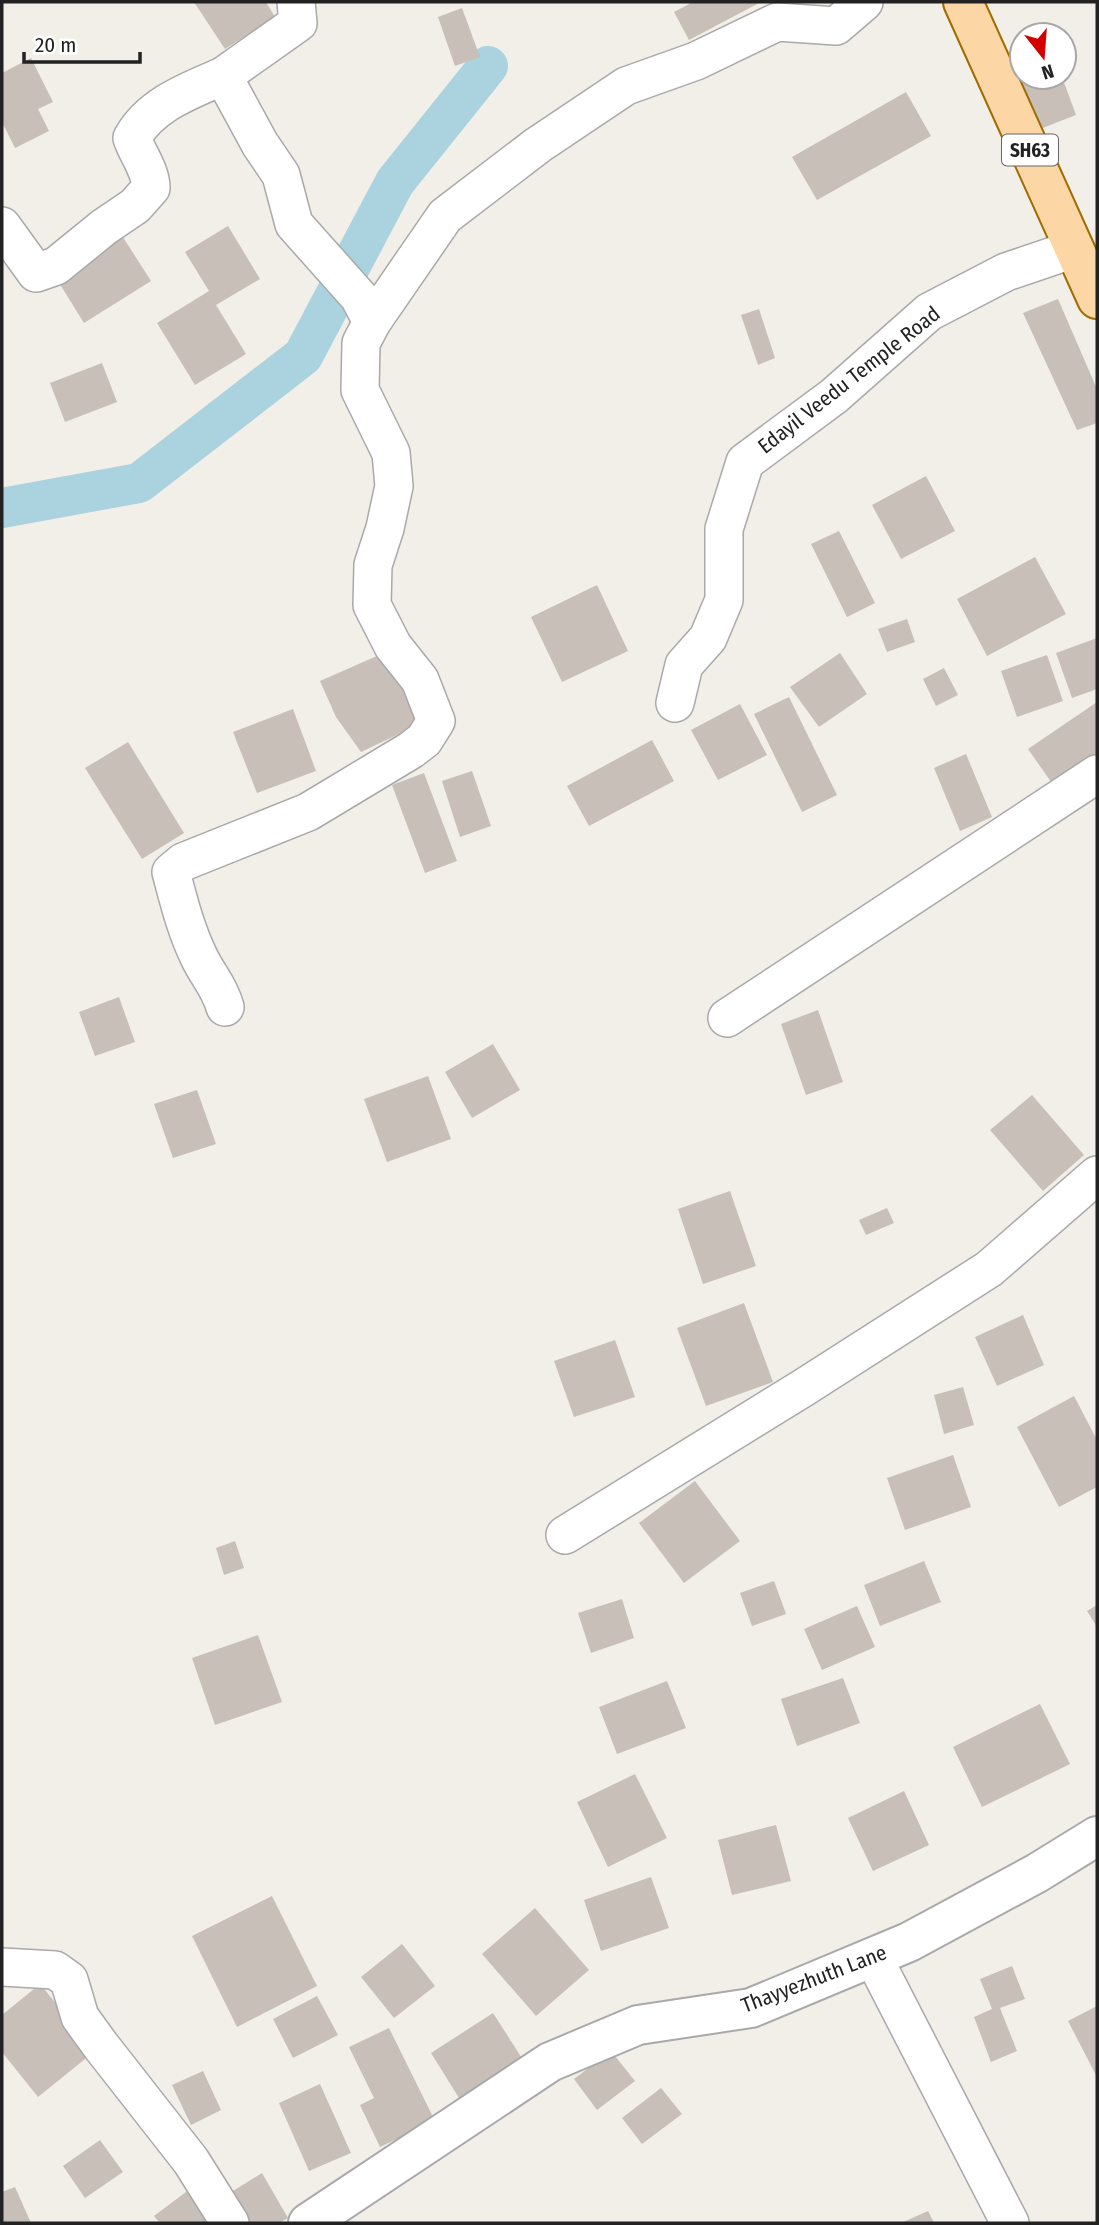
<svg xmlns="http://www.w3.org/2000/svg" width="1099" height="2225" viewBox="0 0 1099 2225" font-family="'Fira Sans Condensed',sans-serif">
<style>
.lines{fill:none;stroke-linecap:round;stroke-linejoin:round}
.canal{stroke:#aad3df;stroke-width:40}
.building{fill:#c7bfb8}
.minor-casing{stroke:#a9a9a9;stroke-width:40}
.tertiary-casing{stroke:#a9a9a9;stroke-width:42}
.primary-casing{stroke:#a06b00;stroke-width:42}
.minor{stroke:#fff;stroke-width:37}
.tertiary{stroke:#fff;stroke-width:38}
.primary{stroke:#fcd6a4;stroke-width:38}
.labels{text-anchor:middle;stroke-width:6;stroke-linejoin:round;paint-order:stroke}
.shield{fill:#fff;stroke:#646464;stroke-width:2}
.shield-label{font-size:19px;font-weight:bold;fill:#222}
.street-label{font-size:21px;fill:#222;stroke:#fff}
</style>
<rect width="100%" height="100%" fill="#f2efe9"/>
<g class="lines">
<polyline class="canal" points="2,508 139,483 303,356 395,182 488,66"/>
</g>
<g class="building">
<polygon points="194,2 266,2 275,17 225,49"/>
<polygon points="693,2 761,2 689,40 674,12"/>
<polygon points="462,8 480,57 455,66 438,17"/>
<polygon points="31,58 53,102 38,109 49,131 15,148 2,122 2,73"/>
<polygon points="1036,77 1062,77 1076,115 1035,131 1017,84"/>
<polygon points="906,92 931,136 817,200 792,157"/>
<polygon points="228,226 260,279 216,305 246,354 195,385 157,323 209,291 185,252"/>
<polygon points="119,231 151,281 84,323 53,273"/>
<polygon points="1058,299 1097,389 1097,423 1077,430 1023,313"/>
<polygon points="759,309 775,358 758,365 741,315"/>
<polygon points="102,363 117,402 65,422 50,383"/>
<polygon points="926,476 955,531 901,559 872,505"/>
<polygon points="839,531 875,603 847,617 811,544"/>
<polygon points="1035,557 1066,614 987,656 957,599"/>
<polygon points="597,585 628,651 562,682 531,617"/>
<polygon points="907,619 915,642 887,652 878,629"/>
<polygon points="1097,638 1097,689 1072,698 1056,653"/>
<polygon points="386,652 424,722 361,752 336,717 320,681"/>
<polygon points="840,653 867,694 819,727 790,687"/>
<polygon points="1047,655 1063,701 1017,717 1001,671"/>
<polygon points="944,668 958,695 936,706 923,679"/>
<polygon points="789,697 837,795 802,812 754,714"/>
<polygon points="1097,702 1097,761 1056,789 1028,749"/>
<polygon points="740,704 767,755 718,780 691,730"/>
<polygon points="293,709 316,771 257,793 233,732"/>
<polygon points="652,740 674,781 589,826 567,786"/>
<polygon points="128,742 184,833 142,859 85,768"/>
<polygon points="966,754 992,817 960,831 934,768"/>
<polygon points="472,771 491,826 460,837 442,781"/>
<polygon points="424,773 457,861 425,873 392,785"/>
<polygon points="119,997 135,1042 95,1056 79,1012"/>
<polygon points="818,1010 843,1082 806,1095 781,1024"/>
<polygon points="493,1044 520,1090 472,1118 445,1072"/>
<polygon points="428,1076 451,1139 387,1162 364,1099"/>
<polygon points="197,1090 216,1144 173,1158 154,1104"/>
<polygon points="1032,1095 1084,1155 1043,1191 990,1130"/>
<polygon points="730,1191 756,1266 703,1284 678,1209"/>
<polygon points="887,1208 894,1223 866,1235 859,1220"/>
<polygon points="744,1303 773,1382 706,1406 677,1328"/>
<polygon points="1023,1315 1044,1365 997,1386 975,1337"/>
<polygon points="615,1340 635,1397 574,1417 554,1361"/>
<polygon points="963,1387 974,1425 944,1434 934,1395"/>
<polygon points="1074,1396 1097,1440 1097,1487 1059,1507 1017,1427"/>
<polygon points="953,1455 971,1507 905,1530 887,1478"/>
<polygon points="695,1481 740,1541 684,1583 639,1523"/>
<polygon points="235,1541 244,1568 224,1575 216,1548"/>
<polygon points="924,1561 941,1602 880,1626 864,1585"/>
<polygon points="774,1581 786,1614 752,1626 740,1593"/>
<polygon points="622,1599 634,1638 591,1653 578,1613"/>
<polygon points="1097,1605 1097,1627 1087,1611"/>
<polygon points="857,1606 875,1647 822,1670 804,1629"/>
<polygon points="258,1635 282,1702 215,1725 192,1658"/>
<polygon points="843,1678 860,1723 797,1746 781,1699"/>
<polygon points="667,1681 686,1728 617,1754 599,1707"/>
<polygon points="1040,1704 1070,1764 982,1807 953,1747"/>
<polygon points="635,1774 667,1838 608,1867 577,1802"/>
<polygon points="904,1791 929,1845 873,1871 848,1818"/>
<polygon points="776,1825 791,1881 732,1895 718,1840"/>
<polygon points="651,1877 669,1928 601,1951 584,1900"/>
<polygon points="272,1896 317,1986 237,2027 192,1936"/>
<polygon points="535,1908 589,1970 536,2016 482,1954"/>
<polygon points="402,1944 435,1986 394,2018 361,1977"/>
<polygon points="1012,1966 1025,1999 1000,2008 1017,2051 991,2062 974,2017 992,2009 980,1979"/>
<polygon points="40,1984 95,2051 38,2097 2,2052 2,2015"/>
<polygon points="317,1996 338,2035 293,2058 273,2019"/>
<polygon points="1097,2006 1097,2077 1068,2021"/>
<polygon points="493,2013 527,2066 464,2106 431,2053"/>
<polygon points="389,2028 435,2121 380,2147 360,2105 374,2098 349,2047"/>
<polygon points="611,2051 635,2081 597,2110 574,2079"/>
<polygon points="203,2071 221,2110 191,2125 172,2085"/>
<polygon points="320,2084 351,2153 309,2171 279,2103"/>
<polygon points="661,2088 682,2114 642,2144 622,2118"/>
<polygon points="100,2140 123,2172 85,2198 63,2166"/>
<polygon points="262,2173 288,2218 279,2223 238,2223 223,2197"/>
<polygon points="15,2187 31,2223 2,2223 2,2192"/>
<polygon points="190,2189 215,2223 160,2223 154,2216"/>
<polygon points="928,2211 934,2223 901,2223"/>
</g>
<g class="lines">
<g class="minor-casing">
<g id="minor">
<polyline points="296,2 298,23 223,76 260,144 281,175 294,224 359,297 372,322"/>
<path d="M2 226 36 273 56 266 104 227 135 206 151 188C151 171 138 155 132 138 151 104 189 91 223 76"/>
<polyline points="675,703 684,665 708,638 724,600 724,529 745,462 834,396 929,312 1006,272 1074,249"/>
<path d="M225 1007C219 986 209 977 200 959 186 931 179 902 171 872L183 862 308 812 411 750 424 740 436 721 420 680 393 646 372 605 373 565 385 528 394 486 391 453 360 390 361 343 372 322 445 216 538 145 626 86 696 61 777 22 836 26 864 2"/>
<polyline points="727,1018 1097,774"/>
<polyline points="565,1535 803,1388 989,1269 1097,1175"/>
<polyline points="873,1957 1010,2223"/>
<polyline points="2,1967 55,1970 69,1980 80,2017 101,2046 191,2161 230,2223"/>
</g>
</g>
<g class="tertiary-casing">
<polyline id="tertiary" points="308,2223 550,2062 638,2025 751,2008 909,1942 1037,1873 1097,1836"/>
</g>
<g class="primary-casing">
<polyline id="primary" points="963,2 1097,299"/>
</g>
<use href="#minor" class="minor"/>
<use href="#tertiary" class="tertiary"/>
<use href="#primary" class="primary"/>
</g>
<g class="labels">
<rect class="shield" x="1002" y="134.5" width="56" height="31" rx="5"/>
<g class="shield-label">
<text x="1030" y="157">SH63</text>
</g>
<g class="street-label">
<text transform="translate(849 380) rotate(-38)" y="7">Edayil Veedu Temple Road</text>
<text transform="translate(814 1979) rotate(-21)" y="7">Thayyezhuth Lane</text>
</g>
</g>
<rect width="1099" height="2225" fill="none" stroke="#222222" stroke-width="7"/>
<g transform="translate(1043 56) rotate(163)"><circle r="33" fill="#ffffff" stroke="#a7a7a7" stroke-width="2"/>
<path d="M0-5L12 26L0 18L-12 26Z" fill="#d40000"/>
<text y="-10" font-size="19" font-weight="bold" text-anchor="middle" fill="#222222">N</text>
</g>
<path d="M24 52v10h116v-10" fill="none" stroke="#222222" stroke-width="3.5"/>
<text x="35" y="52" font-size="21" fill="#222222" stroke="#ffffff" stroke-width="5" paint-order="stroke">20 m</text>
</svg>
